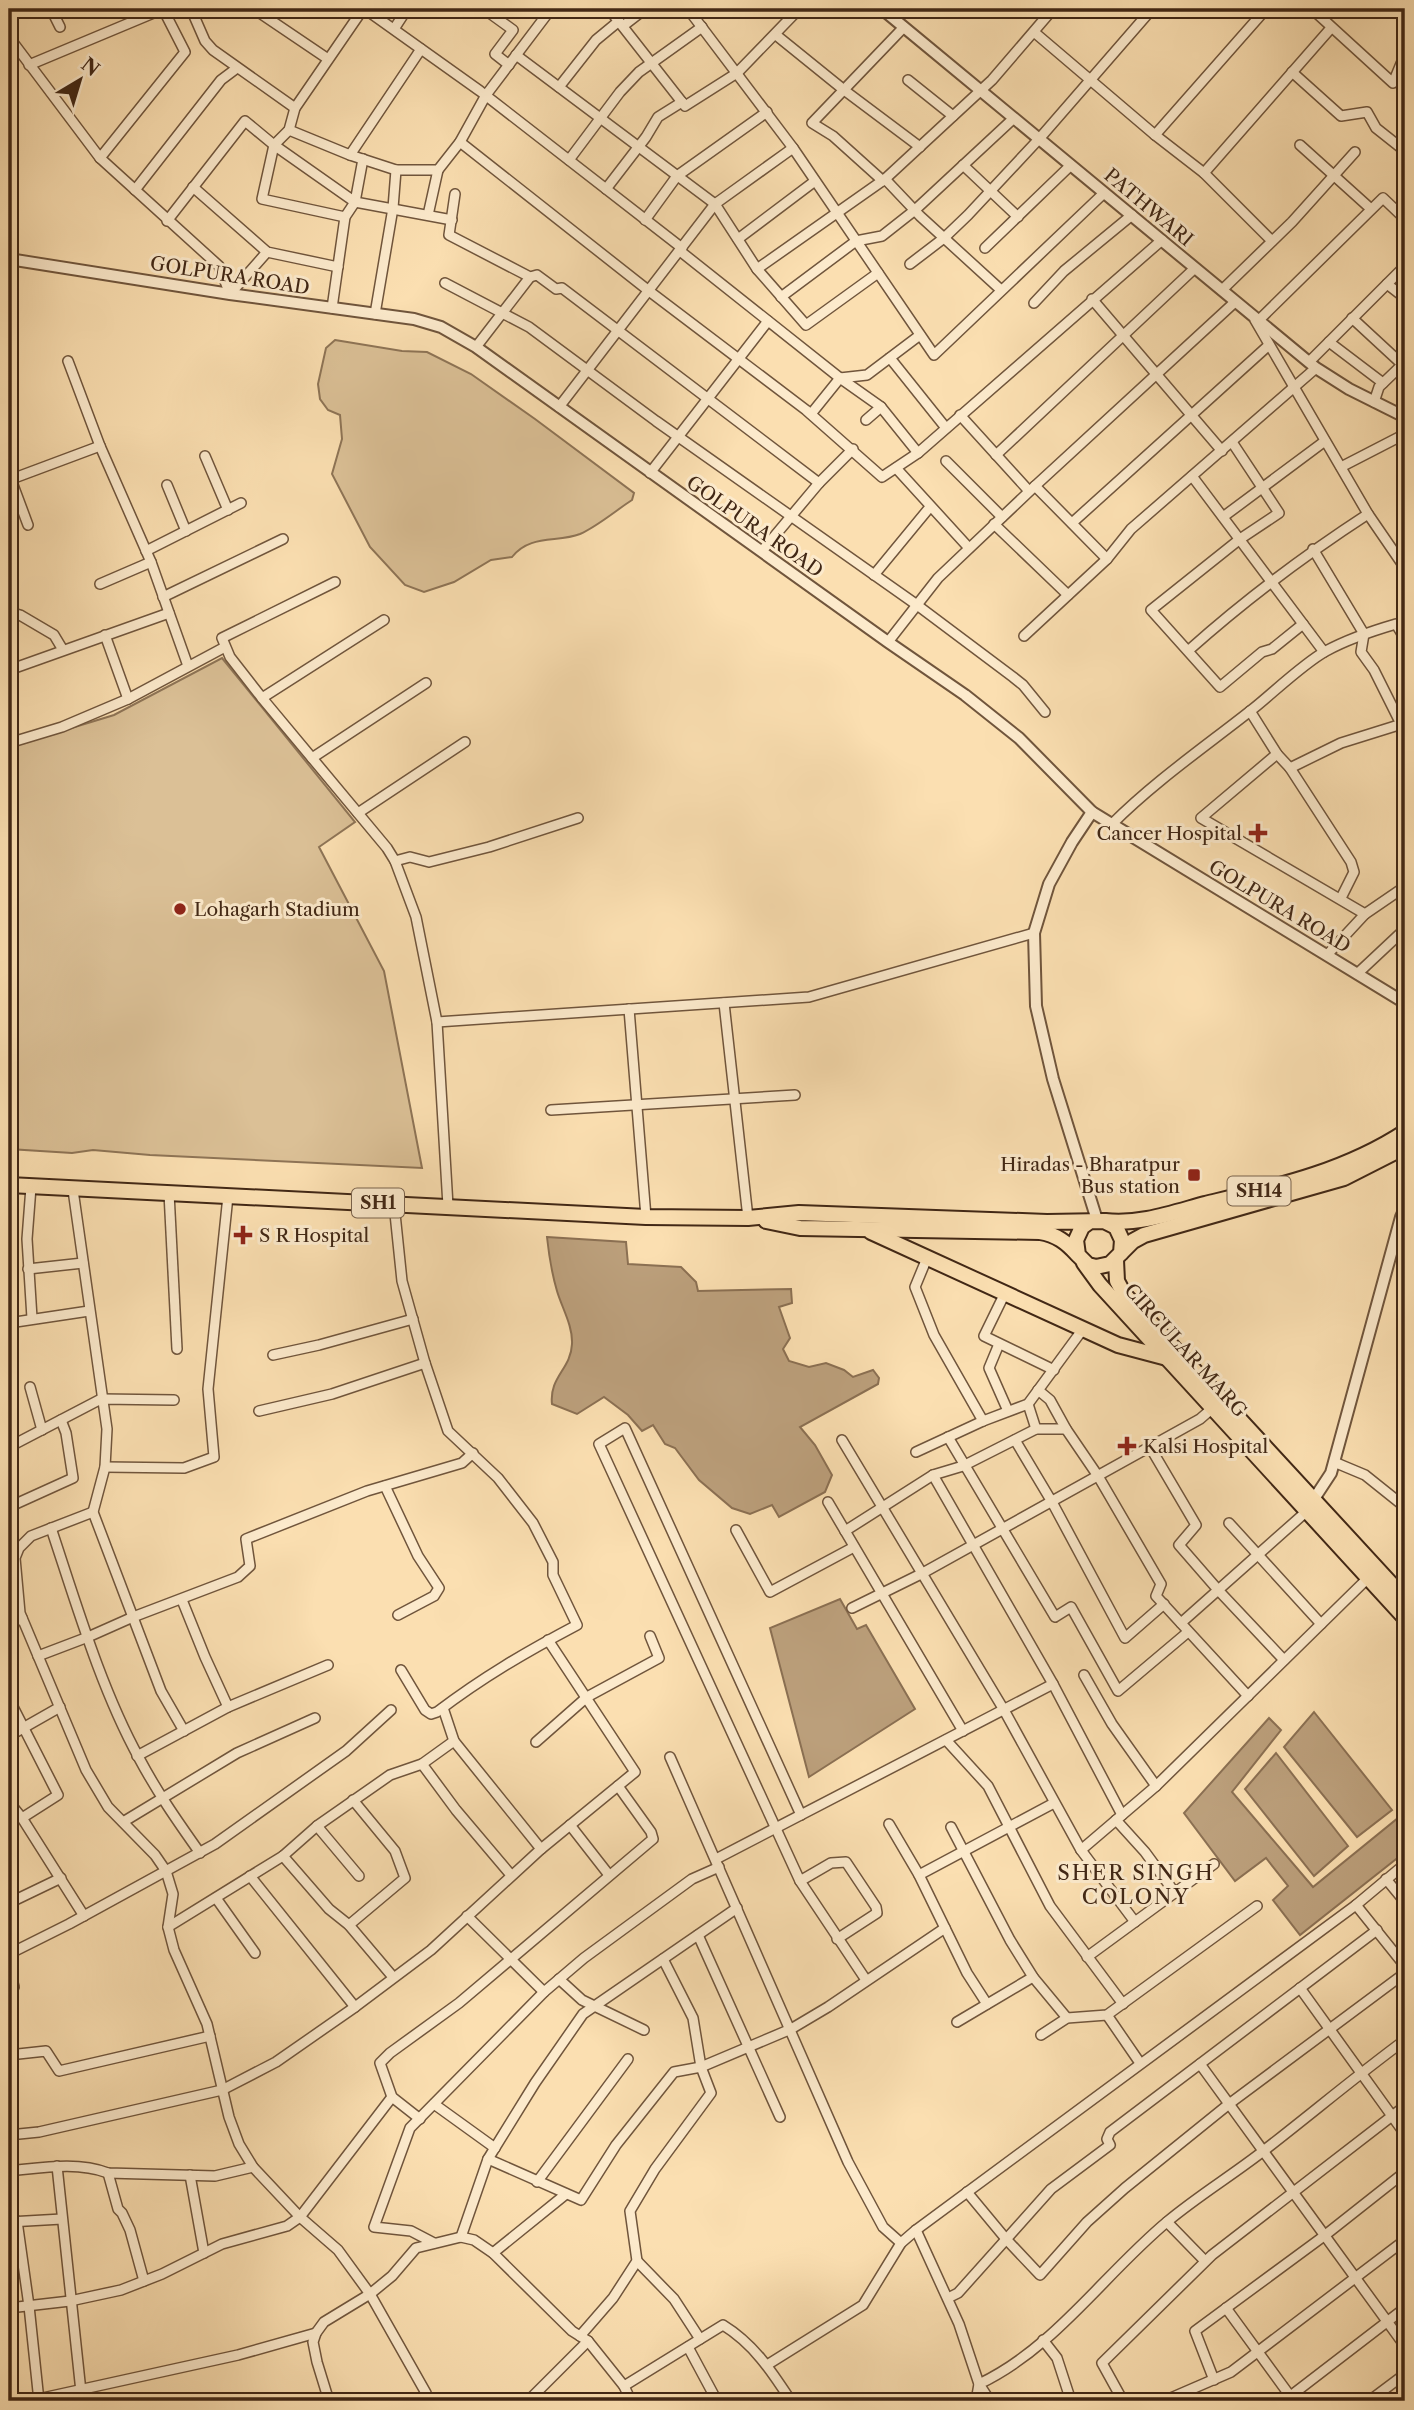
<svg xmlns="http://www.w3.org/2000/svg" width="1414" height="2410" viewBox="0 0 1414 2410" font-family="'Libre Caslon Text',serif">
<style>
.green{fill:#dbc096;stroke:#8e7456;stroke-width:2}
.water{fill:#bca07c;stroke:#8b7053;stroke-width:2}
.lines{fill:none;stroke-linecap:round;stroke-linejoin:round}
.minor-casing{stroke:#70553c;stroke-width:12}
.tertiary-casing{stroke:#70553c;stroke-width:14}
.primary-casing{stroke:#412715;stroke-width:18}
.minor{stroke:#fceacc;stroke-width:9}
.tertiary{stroke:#fceacc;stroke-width:10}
.primary{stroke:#fbdfb1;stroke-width:14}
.poi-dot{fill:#8f2418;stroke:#fceacc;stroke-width:2.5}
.labels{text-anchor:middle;stroke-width:6;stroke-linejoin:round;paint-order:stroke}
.shield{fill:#fceacc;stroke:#79624c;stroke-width:2}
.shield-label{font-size:18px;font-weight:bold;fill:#412715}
.street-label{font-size:19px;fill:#412715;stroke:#fceacc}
.poi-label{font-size:19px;fill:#412715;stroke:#fceacc;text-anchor:start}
.neighbourhood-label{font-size:21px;letter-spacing:2px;fill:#412715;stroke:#fceacc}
</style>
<rect width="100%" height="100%" fill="#fbdfb1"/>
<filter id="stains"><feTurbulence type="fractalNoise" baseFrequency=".00286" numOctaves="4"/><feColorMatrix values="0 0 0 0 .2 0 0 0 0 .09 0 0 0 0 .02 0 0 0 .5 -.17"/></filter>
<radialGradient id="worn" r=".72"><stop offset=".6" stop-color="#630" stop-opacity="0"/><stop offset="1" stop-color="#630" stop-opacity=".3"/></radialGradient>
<g class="green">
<path d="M335 340 402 351 427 352 471 374 535 419 634 493 632 500C615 511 598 526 580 534 557 543 530 534 512 557L491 560 454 582 424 592 405 585 370 547 332 474 342 439 340 415 328 410 320 399 318 384 326 348Z"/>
<polygon points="222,658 355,822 319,847 384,971 422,1168 150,1155 93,1150 72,1153 9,1149 9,747 114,715"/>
</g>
<g class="water">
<path d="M547 1237 626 1242 628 1264 681 1267 696 1282 698 1291 791 1289 792 1303 779 1307 790 1338 783 1349 789 1361 809 1367 826 1363 844 1370 853 1377 873 1370 879 1378 878 1384 800 1427 815 1445 832 1475 825 1492 779 1517 772 1505 750 1514 732 1508 699 1480 675 1448 665 1444 653 1425 642 1431 628 1415 604 1397 577 1414 552 1404C549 1377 571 1369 572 1344 573 1326 562 1308 557 1291 552 1274 549 1256 547 1237Z"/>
<polygon points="840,1599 857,1629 866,1625 915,1709 809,1777 770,1628"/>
<polygon points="1314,1712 1392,1810 1357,1837 1284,1747"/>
<polygon points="1269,1718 1281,1730 1232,1792 1313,1887 1398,1818 1405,1826 1405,1852 1300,1935 1273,1900 1288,1886 1266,1858 1235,1881 1184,1813"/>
<polygon points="1276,1753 1348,1846 1314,1876 1245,1789"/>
</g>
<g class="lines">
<g class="minor-casing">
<g id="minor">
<polyline points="51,9 60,27"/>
<polyline points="191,9 205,41 213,50 295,108"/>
<polyline points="254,9 328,59"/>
<polyline points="365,9 480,91 682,248"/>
<polyline points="484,9 513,30 495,54 509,65"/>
<polyline points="609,9 685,106 737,73 799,9"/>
<polyline points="688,9 793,148 934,355 1104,193"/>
<polyline points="1312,9 1393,83 1405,54"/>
<polyline points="623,26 645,9"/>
<polyline points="394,29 407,9"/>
<polyline points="1034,32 1155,135 1204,173 1272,241"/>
<polyline points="776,35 844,90 920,147"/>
<polyline points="9,37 100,158 219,266 230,294 267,252"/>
<polyline points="516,55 715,204 757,269 806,325 878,273"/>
<polyline points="29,65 163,9"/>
<polyline points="1292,72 1341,116 1367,112 1376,128 1405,151"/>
<polyline points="908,80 953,116"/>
<polyline points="559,87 596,40 619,21"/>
<polyline points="289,130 350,155 396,170 438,170 460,142 486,95 551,9"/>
<polyline points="1155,135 1266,9"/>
<polyline points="460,142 649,291 806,410 882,477 918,453 1162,240"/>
<polyline points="1300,145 1371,209"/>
<polyline points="350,155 421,49"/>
<polyline points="100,158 185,52 163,9"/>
<polyline points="569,160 620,92 639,72 702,27"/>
<polyline points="963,165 1018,217"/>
<polyline points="1204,173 1331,28"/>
<polyline points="885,179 920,216 1001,290"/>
<polyline points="883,181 833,136 812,123 904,27"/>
<polyline points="193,187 267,252 338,267"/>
<polyline points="606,189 646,137 658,117 682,102"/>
<polyline points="135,190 221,80 237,68"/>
<polyline points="455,194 449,235 530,277 537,275 556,289 562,288 819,483"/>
<polyline points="428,215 438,170"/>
<polyline points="345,217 262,199 274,145 289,130 295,108 363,9"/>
<polyline points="645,220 677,176 767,112"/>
<polyline points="167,221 245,121 274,145 355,202 452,220"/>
<polyline points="738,239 815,181"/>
<polyline points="985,248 1071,165"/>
<polyline points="680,251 840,378 811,414"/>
<polyline points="910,264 944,238 968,215 1039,139 1152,9"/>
<polyline points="757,269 885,179 992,80 1053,9"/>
<polyline points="445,283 529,327 656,421 917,605 1013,677 1023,685 1045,712"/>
<polyline points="1387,284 1405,298"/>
<polyline points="1222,290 1292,222 1355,152"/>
<polyline points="781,297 856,241 882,236 915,210 1014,118"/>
<polyline points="1092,299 1222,451"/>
<polyline points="1034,303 1064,271 1132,215"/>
<polyline points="332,308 345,217 355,202 363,159"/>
<polyline points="375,314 393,208 396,170"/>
<polyline points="1352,318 1405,367"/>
<polyline points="1255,320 1368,514 1405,568"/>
<polyline points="1259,320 1383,198 1405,219"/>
<polyline points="1329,342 1383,383"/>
<polyline points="476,347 530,277"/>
<polyline points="890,358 946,428"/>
<polyline points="68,361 100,446 151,562 188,666"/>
<polyline points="1309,362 1405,266"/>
<polyline points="840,378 867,375 920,335"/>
<polyline points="840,378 881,407"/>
<polyline points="1374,402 1379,387 1405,362"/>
<polyline points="559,407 715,204 793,148"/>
<polyline points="960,415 1029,491"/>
<polyline points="866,420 881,407 918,453"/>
<polyline points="1232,442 1279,513 1240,539 1151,610 1220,687 1262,652 1272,649 1303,624"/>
<polyline points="996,455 1195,268"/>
<polyline points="205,456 228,510"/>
<polyline points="946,461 1002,517"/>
<polyline points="1341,467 1405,434"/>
<polyline points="896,468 969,548"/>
<polyline points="650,473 768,321"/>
<polyline points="9,474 28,525"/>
<polyline points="1192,476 1324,652"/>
<polyline points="9,480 100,446"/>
<polyline points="167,485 186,531"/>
<polyline points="1035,486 1107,559"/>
<polyline points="1223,517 1325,441"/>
<polyline points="1072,523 1269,345"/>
<polyline points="994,524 1068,595"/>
<polyline points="1313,549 1364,634 1361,652 1374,670 1401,724"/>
<polyline points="146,551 241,503"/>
<polyline points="762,551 819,483 853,449"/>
<polyline points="874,575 930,507"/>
<polyline points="335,582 222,638 230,657 262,698 387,848 395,861 416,917 437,1022 448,1206"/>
<polyline points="100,584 151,562"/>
<polyline points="163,597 283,539"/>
<polyline points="9,612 20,615 54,635 63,650"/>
<polyline points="105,635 128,699"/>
<polyline points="1024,636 1107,559 1131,529 1316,368"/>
<polyline points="888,642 938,578 1035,486 1235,302"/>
<path d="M1189 650C1245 600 1305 555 1368 514"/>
<polyline points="9,670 169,613"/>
<polyline points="262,698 384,620"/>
<polyline points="1250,711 1277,754 1290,768 1351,862 1354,872 1341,898"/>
<polyline points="9,743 62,727 128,699 225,647"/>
<polyline points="1277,754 1201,818 1365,914 1327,955"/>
<polyline points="312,758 426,683"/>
<polyline points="1290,768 1341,743 1405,723"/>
<polyline points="358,813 465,742"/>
<path d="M1112 824C1155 781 1206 746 1254 708 1274 692 1304 663 1326 651 1348 639 1372 631 1396 624L1405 639"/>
<polyline points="395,861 410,857 429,862 489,847 578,818"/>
<polyline points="1365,914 1403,888"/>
<polyline points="1357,974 1405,929"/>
<polyline points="724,1003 748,1218"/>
<polyline points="629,1009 646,1217"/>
<polyline points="437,1022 809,997 1034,933"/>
<polyline points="551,1110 795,1095"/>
<polyline points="31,1187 27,1239 32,1318"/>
<polyline points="73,1190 107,1429 105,1467 93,1512 161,1691 184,1731"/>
<polyline points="169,1193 177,1349"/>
<path d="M394 1204 402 1281 425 1363 448 1431 498 1478 533 1523 553 1562V1575L577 1625C526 1652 483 1677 437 1712L431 1714 425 1710 401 1670"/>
<polyline points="927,1258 915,1287 934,1335 983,1421"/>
<polyline points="28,1269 83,1263"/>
<polyline points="1005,1293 984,1336 1054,1370"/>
<polyline points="9,1323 89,1311"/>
<polyline points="999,1344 989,1368 1008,1411"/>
<polyline points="273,1355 319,1345 413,1319"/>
<polyline points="30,1387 42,1430"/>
<polyline points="1038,1390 1050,1400 1066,1429 1098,1476 1161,1584 1156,1596 1248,1696"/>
<polyline points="1028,1404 1036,1429"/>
<polyline points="259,1411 332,1394 425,1363"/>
<polyline points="948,1437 1055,1617 1071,1607 1118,1691 1188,1632"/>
<polyline points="842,1440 1004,1710 1081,1850 1156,1786 1368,1578"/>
<polyline points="1015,1440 1052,1502 1125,1638 1164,1604"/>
<polyline points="9,1447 101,1399 174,1400"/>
<polyline points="1150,1447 1196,1525 1179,1545 1219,1591 1284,1660"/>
<polyline points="916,1452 983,1421 1028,1404 1083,1329"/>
<polyline points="1334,1462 1365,1475 1405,1507"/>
<polyline points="105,1467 184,1468 214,1457 208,1389 228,1196"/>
<polyline points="933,1475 1053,1684 1122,1815"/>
<polyline points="385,1486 418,1556 439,1588 434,1596 398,1615"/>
<polyline points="828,1502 963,1731"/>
<polyline points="9,1507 73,1478 66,1433 61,1420"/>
<polyline points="93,1512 31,1536 19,1548 15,1558 20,1613 86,1770 108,1807 155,1855 166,1871 173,1894 168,1927 174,1950 207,2024 229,2117 239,2144 253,2167 300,2217 338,2250 370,2294 426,2393"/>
<polyline points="1229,1523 1321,1624"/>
<path d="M51 1528C76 1603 101 1689 139 1758 157 1792 178 1822 200 1853"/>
<polyline points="736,1530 770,1592 854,1547"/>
<polyline points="845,1531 933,1475 963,1466 1036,1429 1066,1429"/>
<polyline points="182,1600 205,1657 228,1707"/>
<polyline points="852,1608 921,1574 1200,1419 1215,1406"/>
<polyline points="1181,1623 1307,1511"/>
<polyline points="9,1625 22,1618"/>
<polyline points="38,1656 88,1637 133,1617 238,1577 250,1566 246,1539 367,1491 462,1463 473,1453"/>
<polyline points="1084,1675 1112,1724 1156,1786"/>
<polyline points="9,1699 58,1795 22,1818"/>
<polyline points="443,1708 454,1741 541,1849 635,1772 548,1640"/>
<polyline points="9,1736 60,1707"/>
<polyline points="946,1740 988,1786 1050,1906 1123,2004"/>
<polyline points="536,1742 587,1697 659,1658 650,1636"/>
<polyline points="137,1756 228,1707 328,1665"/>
<polyline points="670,1757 848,2162 883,2227 901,2243"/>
<polyline points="422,1764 456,1810 511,1875"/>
<polyline points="9,1802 22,1818 84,1916"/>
<polyline points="801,1815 625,1428 599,1444 800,1881 866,1980"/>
<polyline points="1116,1820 1145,1852 1175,1893"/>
<polyline points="123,1822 237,1753 315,1718"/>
<polyline points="889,1824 919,1875 967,1973 987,2004"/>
<polyline points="570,1825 609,1875"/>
<polyline points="317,1826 359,1876"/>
<polyline points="951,1827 1010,1940 1033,1977 1067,2018"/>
<polyline points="1081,1850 1135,1922"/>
<polyline points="283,1856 329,1909 349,1925 393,1977"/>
<polyline points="716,1859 1053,1684"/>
<polyline points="919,1875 1054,1803"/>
<polyline points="250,1876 355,2007 431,1950 541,1849"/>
<polyline points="1386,1879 1405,1902"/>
<polyline points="800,1881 831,1863 846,1862 876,1907 877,1913 837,1939"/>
<polyline points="216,1898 255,1953"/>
<polyline points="9,1903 61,1878"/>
<polyline points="1356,1905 1405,1966"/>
<polyline points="467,1916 544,1992"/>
<polyline points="349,1925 405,1878 395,1851 353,1800"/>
<polyline points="168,1927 283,1856 317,1826 390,1775 422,1764 454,1741"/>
<polyline points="698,1935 780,2117"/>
<polyline points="9,1954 69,1924 215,1844 346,1751 391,1710"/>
<polyline points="1087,1957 1214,1864"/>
<polyline points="9,1967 14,1987"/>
<polyline points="559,1979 582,2000 644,2030"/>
<polyline points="1300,1988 1405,2134"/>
<polyline points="1107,2015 1140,2063"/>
<polyline points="957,2022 1033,1977"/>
<polyline points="1041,2035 1067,2018 1107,2015 1257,1906"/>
<polyline points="9,2055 46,2051 59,2071 210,2036"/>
<polyline points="1200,2064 1405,2346"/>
<polyline points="434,2104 495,2148"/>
<polyline points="420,2119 392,2097 380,2063 390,2053 459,2003 653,1839 651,1832 618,1786"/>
<polyline points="9,2135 39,2132 222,2090 276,2062 355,2007"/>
<polyline points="488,2159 581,2200 616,2145 674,2072 701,2067 791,2029 828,2007 945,1928"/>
<polyline points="57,2166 82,2401"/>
<path d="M9 2171C41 2168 77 2161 108 2173L215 2176 253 2167"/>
<polyline points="108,2173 118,2209 122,2213 130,2230 144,2281"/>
<polyline points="190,2175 204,2253"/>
<polyline points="537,2182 628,2059"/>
<polyline points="967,2192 1006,2239 1040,2275 1087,2222 1125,2188 1229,2104 1405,1973"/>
<polyline points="17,2221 29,2306 39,2401"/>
<polyline points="9,2222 62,2219"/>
<polyline points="1167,2222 1205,2261"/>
<polyline points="916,2230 959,2324 979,2384 976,2401"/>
<polyline points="461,2237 488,2159 535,2083 583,2014 737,1908"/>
<polyline points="434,2243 411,2231 374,2227 410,2128 544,1992 584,1958 692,1879 719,1867"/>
<polyline points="493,2253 566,2194"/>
<polyline points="637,2261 674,2299 700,2339"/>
<polyline points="948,2298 958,2293 1051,2189 1110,2145 1107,2139 1110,2132 1377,1930"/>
<polyline points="9,2308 70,2301 121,2290 162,2274 222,2244 287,2226 300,2217 392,2097"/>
<polyline points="1226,2308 1293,2400"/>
<polyline points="580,2336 613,2298 637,2261 630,2211 655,2169 711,2093 701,2067 693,2018 663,1959"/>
<polyline points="1043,2340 1057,2358 1071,2401"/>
<polyline points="688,2347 717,2401"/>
<polyline points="767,2365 863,2305 901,2243 916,2230 1356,1905 1405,1864"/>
<polyline points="1214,2380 1195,2331 1324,2236 1405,2172"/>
<path d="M624 2386 723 2325C754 2344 772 2372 791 2401"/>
<polyline points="29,2401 238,2355 316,2333"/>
<polyline points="329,2401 317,2362 313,2342 316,2333 324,2322 370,2294 392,2276 416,2248 461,2237 474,2240 493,2253 572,2331 588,2341 624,2386 631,2401"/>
<polyline points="528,2401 588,2341"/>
<path d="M990 2401 979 2384C1055 2348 1104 2274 1168 2221 1198 2196 1231 2176 1262 2152 1310 2115 1356 2076 1405 2040"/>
<polyline points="1123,2401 1102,2363 1212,2255 1405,2106"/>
<polyline points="1164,2401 1231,2372 1405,2240"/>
<polyline points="1284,2401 1405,2308"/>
<polyline points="1369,2401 1405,2374"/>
</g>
</g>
<g class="tertiary-casing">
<g id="tertiary">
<polyline points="882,9 1316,368 1349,389 1405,417"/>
<polyline points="9,259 230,294 414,319 441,327 476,347 888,642 965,695 1019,738 1092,812 1405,1003"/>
<polyline points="1092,812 1072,842 1049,884 1034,933 1036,1006 1053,1079 1097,1220"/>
<polyline points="1310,1505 1331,1473 1401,1217 1405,1208"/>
</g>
</g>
<g class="primary-casing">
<g id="primary">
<polyline points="9,1185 646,1217 748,1218 799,1213 1047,1222 1104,1221 1116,1227 1122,1240 1121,1253 1110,1264 1096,1267 1088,1265 1078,1255 1076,1240 1082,1227 1089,1222"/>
<path d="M766 1221 800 1228 1040 1232C1057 1235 1066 1242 1077 1254"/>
<path d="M1105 1221C1139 1225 1172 1213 1205 1204 1275 1187 1344 1172 1405 1132"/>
<polyline points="871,1232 1118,1345 1167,1358"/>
<polyline points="1121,1253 1133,1241 1144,1235 1344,1178 1405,1147"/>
<polyline points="1116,1260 1117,1281 1124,1294 1405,1599"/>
<polyline points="1084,1263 1100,1285 1405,1618"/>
</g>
</g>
<use href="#minor" class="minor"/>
<use href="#tertiary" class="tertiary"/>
<use href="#primary" class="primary"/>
</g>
<g class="poi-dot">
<path d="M1254.5 822.5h7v7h7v7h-7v7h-7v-7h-7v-7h7z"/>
<circle cx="180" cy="909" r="7"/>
<rect x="1187" y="1168" width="14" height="14" rx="3.5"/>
<path d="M239.5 1224.5h7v7h7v7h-7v7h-7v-7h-7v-7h7z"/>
<path d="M1123.5 1435.5h7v7h7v7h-7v7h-7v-7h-7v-7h7z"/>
</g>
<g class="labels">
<g class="shield">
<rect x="1227.5" y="1176.5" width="63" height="29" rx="5"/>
<rect x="352" y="1188.5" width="52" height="29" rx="5"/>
</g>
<g class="shield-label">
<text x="1259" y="1197">SH14</text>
<text x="378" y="1209">SH1</text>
</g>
<g class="street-label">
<text transform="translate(1149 207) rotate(40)" y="7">PATHWARI</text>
<text transform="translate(230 275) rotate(9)" y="7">GOLPURA ROAD</text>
<text transform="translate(755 526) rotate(35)" y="7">GOLPURA ROAD</text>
<text transform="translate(1280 906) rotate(31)" y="7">GOLPURA ROAD</text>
<text transform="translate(1186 1350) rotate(48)" y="7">CIRCULAR MARG</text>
</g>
<g class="poi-label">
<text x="1242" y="840" text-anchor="end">Cancer Hospital</text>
<text x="194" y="916">Lohagarh Stadium</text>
<text x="1180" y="1171" text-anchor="end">Hiradas - Bharatpur<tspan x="1180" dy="22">Bus station</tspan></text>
<text x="259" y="1242">S R Hospital</text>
<text x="1143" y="1453">Kalsi Hospital</text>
</g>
<g class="neighbourhood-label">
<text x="1136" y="1880">SHER SINGH<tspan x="1136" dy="24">COLONY</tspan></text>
</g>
</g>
<rect width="1414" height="2410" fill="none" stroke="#fbdfb1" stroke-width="35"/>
<rect x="10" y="10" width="1393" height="2389" fill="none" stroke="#412715" stroke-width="3.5"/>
<rect x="18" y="18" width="1379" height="2375" fill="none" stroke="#412715" stroke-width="2"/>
<g transform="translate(80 80) rotate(38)" stroke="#fceacc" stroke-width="5" paint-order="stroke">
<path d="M0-5L12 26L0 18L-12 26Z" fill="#412715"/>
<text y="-10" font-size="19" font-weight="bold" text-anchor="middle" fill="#412715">N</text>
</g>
<rect width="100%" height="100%" filter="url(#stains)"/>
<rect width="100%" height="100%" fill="url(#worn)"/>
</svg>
